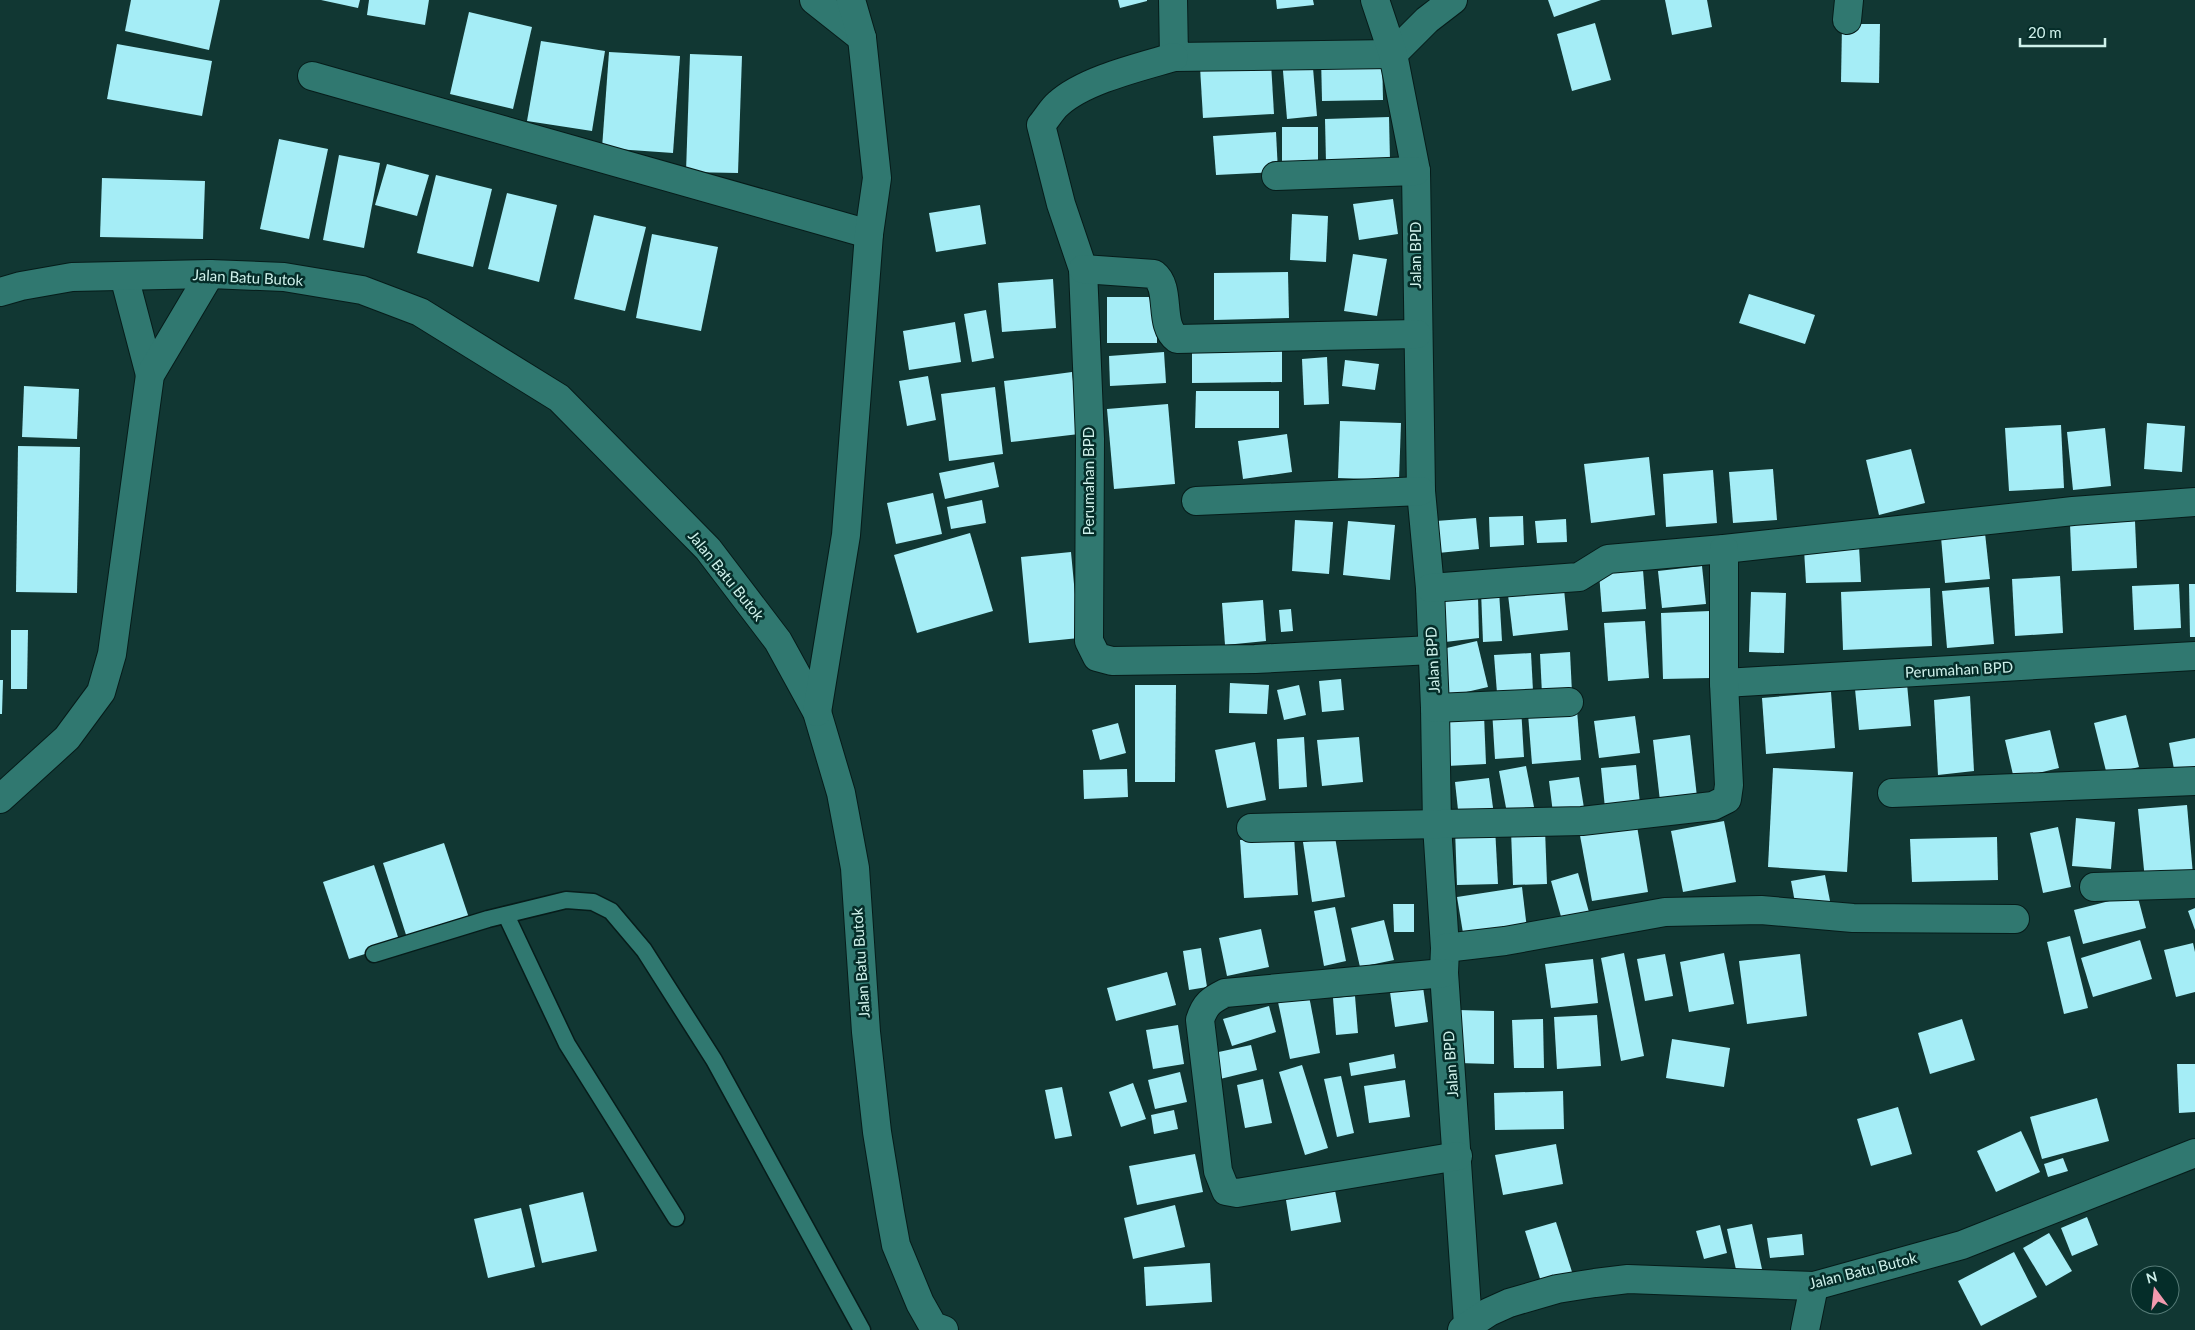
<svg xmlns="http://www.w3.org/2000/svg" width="2195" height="1330" viewBox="0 0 2195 1330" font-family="Lato,sans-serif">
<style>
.building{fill:#a5edf6}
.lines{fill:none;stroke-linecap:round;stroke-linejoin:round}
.lane-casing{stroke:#061c1a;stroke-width:19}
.street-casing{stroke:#061c1a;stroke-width:30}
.lane{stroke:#307870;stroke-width:16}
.street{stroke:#307870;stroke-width:28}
.labels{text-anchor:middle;stroke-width:5;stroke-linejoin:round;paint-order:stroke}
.street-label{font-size:15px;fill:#cff1eb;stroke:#052d29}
</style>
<rect width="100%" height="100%" fill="#113733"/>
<g class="building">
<polygon points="131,0 220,0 209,50 125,31"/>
<polygon points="321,0 360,0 358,8"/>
<polygon points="369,0 429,0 425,25 367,15"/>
<polygon points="1118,0 1147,0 1147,1 1120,8"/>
<polygon points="1276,0 1313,0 1314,5 1277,9"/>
<polygon points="1548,0 1601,0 1554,17"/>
<polygon points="1665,0 1707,0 1712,27 1672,35"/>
<polygon points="469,12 532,27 513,109 450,94"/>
<polygon points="1595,23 1611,80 1572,91 1557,34"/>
<polygon points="1842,24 1880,24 1879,83 1841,82"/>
<polygon points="541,41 605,51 592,131 527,121"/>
<polygon points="117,44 212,61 202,116 107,99"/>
<polygon points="609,52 680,56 673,153 602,148"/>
<polygon points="690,54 742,56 738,173 686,172"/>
<polygon points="1382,55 1383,100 1322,101 1321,56"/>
<polygon points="1312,56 1317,116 1287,119 1282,59"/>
<polygon points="1271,63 1274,114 1203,118 1200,67"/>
<polygon points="1389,117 1390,161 1326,163 1325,119"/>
<rect x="1282" y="127" width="36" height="36"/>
<polygon points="1276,132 1278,172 1216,175 1213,136"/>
<polygon points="279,139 328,149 309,239 260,229"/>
<polygon points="339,155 380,163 364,248 323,240"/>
<polygon points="387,164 429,175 417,216 375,205"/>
<polygon points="436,175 492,189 473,267 417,253"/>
<polygon points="102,178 205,181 203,239 100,237"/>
<polygon points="507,193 557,205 539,282 488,269"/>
<polygon points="1393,199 1398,234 1359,240 1353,204"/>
<polygon points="980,205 986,244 936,252 929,213"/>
<polygon points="1292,214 1328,216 1326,262 1290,260"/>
<polygon points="594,215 646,227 625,311 574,299"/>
<polygon points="652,234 718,247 701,331 636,318"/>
<polygon points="1353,254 1387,259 1377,316 1344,311"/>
<polygon points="1288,272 1289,318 1214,320 1214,273"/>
<polygon points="1053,279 1056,328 1002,332 998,283"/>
<polygon points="1749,294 1815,315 1805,344 1739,323"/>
<rect x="1107" y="297" width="50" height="46"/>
<polygon points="986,310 994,358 972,362 964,314"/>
<polygon points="955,322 961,362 909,370 903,331"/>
<polygon points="1282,350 1282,382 1192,383 1192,351"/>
<polygon points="1164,352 1166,383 1110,386 1109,356"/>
<polygon points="1327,357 1329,404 1304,405 1302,359"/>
<polygon points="1345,360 1379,364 1375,390 1342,386"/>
<polygon points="1072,372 1079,434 1011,442 1004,381"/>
<polygon points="928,376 936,420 907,426 899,381"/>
<polygon points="24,386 79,389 77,439 22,437"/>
<polygon points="995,387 1003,454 949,461 941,394"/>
<polygon points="1196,391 1279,391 1279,428 1195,428"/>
<polygon points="1168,404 1175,484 1114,489 1107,409"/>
<polygon points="1340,421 1401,423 1399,480 1338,478"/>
<polygon points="2147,423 2185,426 2182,472 2144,469"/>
<polygon points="2061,425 2064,488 2009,491 2005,428"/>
<polygon points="2105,428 2111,486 2073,490 2067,432"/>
<polygon points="1287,434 1292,472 1243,479 1238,441"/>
<polygon points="18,446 80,447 77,593 16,592"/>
<polygon points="1911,449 1925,503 1879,515 1866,460"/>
<polygon points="1649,457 1655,515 1591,523 1584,464"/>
<polygon points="994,462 999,487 945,499 939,473"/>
<polygon points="1773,469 1777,520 1733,523 1729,472"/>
<polygon points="1713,470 1717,523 1666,527 1663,474"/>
<polygon points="933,493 942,534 896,544 887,503"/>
<polygon points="982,500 986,523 951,529 947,507"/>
<polygon points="1523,516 1524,545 1490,547 1489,517"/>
<polygon points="1476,518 1479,549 1438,553 1436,521"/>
<polygon points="1566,519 1567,542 1537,543 1535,521"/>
<polygon points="1295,520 1333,522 1329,574 1292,571"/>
<polygon points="1348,521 1395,525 1390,580 1343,575"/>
<polygon points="2135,521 2137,568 2072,571 2070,524"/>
<polygon points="970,533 993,611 917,633 894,555"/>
<polygon points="1985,533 1990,579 1945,583 1941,537"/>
<polygon points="1859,546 1861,582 1806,583 1804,549"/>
<polygon points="1071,552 1079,638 1029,643 1021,557"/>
<polygon points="1702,566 1706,604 1662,608 1658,571"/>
<polygon points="1643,570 1646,609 1602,612 1599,573"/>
<polygon points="2060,576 2063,633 2015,636 2012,579"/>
<polygon points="2179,584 2181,628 2134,630 2132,586"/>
<polygon points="2189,584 2195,584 2195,637 2190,637"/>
<polygon points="1989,587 1994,644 1947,648 1942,591"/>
<polygon points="1930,588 1932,646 1843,650 1841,592"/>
<polygon points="1564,589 1568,630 1513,636 1508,595"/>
<polygon points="1499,590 1502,641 1483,642 1481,591"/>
<polygon points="1751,592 1786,593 1784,653 1749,652"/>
<polygon points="1478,596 1479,638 1445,642 1443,597"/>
<polygon points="1263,600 1266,641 1225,645 1222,603"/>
<polygon points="1291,609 1293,631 1281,632 1279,610"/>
<polygon points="1710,611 1711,678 1663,679 1661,613"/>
<polygon points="1645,621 1649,678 1608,681 1604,623"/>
<polygon points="11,630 28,630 27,689 11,689"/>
<polygon points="1477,641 1488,687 1449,696 1438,650"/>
<polygon points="1570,652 1572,693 1542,694 1540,654"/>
<polygon points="1531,653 1533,691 1497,693 1494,655"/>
<polygon points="1341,679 1344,710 1322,712 1319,681"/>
<polygon points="0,680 3,680 2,714 0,714"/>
<polygon points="1230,683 1269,685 1267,714 1229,713"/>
<polygon points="1907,684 1911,726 1859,730 1855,689"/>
<polygon points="1135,685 1176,685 1175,782 1135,782"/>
<polygon points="1299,685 1306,715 1284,720 1277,690"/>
<polygon points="1831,692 1835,748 1766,754 1762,698"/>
<polygon points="1970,696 1974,771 1938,775 1934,700"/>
<polygon points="1521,708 1524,757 1495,759 1492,710"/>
<polygon points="1577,710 1581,760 1532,764 1528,714"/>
<polygon points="1484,715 1486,764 1447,766 1446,717"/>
<polygon points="2126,715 2139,767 2107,775 2094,723"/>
<polygon points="1635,716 1640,753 1599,758 1594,721"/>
<polygon points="1118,723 1126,753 1100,760 1092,730"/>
<polygon points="2050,730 2059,768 2014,779 2005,740"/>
<polygon points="1690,735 1697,797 1660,801 1653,740"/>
<polygon points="1304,737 1307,787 1279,789 1277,739"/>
<polygon points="1359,737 1363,782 1322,786 1317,740"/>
<polygon points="2195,738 2195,770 2175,774 2169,743"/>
<polygon points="1255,742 1266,800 1227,808 1215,750"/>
<polygon points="1636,765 1640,804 1605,808 1601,768"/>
<polygon points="1526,766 1535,812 1508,818 1499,771"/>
<polygon points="1773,768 1853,772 1847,872 1768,867"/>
<polygon points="1127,769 1128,797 1084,799 1083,770"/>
<polygon points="1579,777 1584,808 1553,813 1549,781"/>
<polygon points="1489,778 1494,815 1459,819 1455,782"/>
<polygon points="2187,805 2193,875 2145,880 2138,809"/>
<polygon points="2076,818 2115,822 2111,869 2072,866"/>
<polygon points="1636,820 1648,892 1592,901 1579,830"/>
<polygon points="1724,821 1736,882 1683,892 1671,831"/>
<polygon points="1495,827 1498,884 1457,885 1455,829"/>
<polygon points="2058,827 2071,887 2043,893 2030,833"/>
<polygon points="1545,829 1547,884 1513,885 1511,830"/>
<polygon points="1294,837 1298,895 1244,898 1240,840"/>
<polygon points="1335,837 1345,897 1312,902 1303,842"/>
<polygon points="1997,837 1998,880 1912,882 1910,839"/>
<polygon points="444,843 470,921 408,941 383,863"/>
<polygon points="374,865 400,943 349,959 323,882"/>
<polygon points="1578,873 1589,912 1562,920 1551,881"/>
<polygon points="1825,875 1830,901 1796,908 1791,881"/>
<polygon points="1522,887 1527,929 1464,939 1457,897"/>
<polygon points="2137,894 2146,928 2083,944 2074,910"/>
<polygon points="1393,904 1414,904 1414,932 1394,932"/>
<polygon points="1335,907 1346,961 1324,966 1314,911"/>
<polygon points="2195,908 2195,930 2188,911"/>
<polygon points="1384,920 1394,960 1360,967 1351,928"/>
<polygon points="1261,929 1269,967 1227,976 1219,938"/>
<polygon points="2070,936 2088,1008 2064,1014 2047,942"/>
<polygon points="2140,940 2152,979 2093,997 2081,958"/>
<polygon points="2193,943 2195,952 2195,992 2176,997 2164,950"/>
<polygon points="1201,948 1207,987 1189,990 1183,951"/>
<polygon points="1624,953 1644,1056 1621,1061 1601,958"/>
<polygon points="1724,953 1734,1004 1689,1012 1680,962"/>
<polygon points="1665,954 1673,996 1645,1001 1637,959"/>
<polygon points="1800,954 1807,1016 1747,1024 1739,961"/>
<polygon points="1593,959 1598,1003 1551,1008 1545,964"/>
<polygon points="1167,972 1176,1005 1116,1021 1107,988"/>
<polygon points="1422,980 1428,1022 1395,1027 1389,985"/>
<polygon points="1309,996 1320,1053 1290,1059 1278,1002"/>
<polygon points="1355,996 1358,1033 1336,1035 1333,998"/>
<polygon points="1269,1006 1276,1032 1232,1046 1223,1019"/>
<polygon points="1458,1010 1494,1011 1494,1064 1458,1063"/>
<polygon points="1597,1015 1601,1066 1557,1069 1554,1017"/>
<polygon points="1543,1019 1544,1068 1514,1068 1512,1020"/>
<polygon points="1962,1019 1975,1060 1930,1074 1918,1033"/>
<polygon points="1178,1025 1184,1064 1153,1069 1146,1030"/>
<polygon points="1672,1039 1730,1048 1724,1087 1666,1078"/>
<polygon points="1251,1045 1257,1070 1220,1079 1214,1053"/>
<polygon points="1394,1054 1396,1068 1351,1076 1349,1063"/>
<polygon points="2177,1064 2195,1064 2195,1112 2179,1113"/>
<polygon points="1302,1065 1328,1148 1305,1155 1279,1072"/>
<polygon points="1180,1072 1187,1102 1155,1109 1148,1080"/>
<polygon points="1341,1076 1354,1133 1337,1137 1324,1079"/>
<polygon points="1263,1079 1272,1123 1245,1128 1237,1085"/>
<polygon points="1405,1080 1410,1117 1369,1123 1364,1086"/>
<polygon points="1133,1083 1146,1119 1121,1127 1109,1092"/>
<polygon points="1062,1087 1072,1136 1055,1139 1045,1090"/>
<polygon points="1563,1091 1564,1129 1495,1130 1494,1093"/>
<polygon points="2097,1098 2109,1141 2042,1159 2030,1117"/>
<polygon points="1898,1107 1912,1154 1871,1166 1857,1119"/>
<polygon points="1174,1110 1178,1129 1154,1134 1151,1115"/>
<polygon points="2021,1131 2040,1172 1996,1192 1977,1151"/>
<polygon points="1556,1144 1563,1184 1503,1195 1495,1155"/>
<polygon points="1195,1154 1203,1192 1137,1205 1129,1166"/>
<polygon points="2063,1158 2068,1171 2048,1177 2044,1164"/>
<polygon points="1334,1185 1341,1222 1291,1231 1285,1194"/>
<polygon points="583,1192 597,1251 542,1263 529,1205"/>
<polygon points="1175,1205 1185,1247 1133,1259 1124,1218"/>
<polygon points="521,1208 535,1267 488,1278 474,1219"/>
<polygon points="2087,1217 2098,1245 2072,1256 2061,1228"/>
<polygon points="1556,1222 1573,1275 1542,1285 1525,1231"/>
<polygon points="1752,1224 1762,1269 1737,1274 1727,1229"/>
<polygon points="1720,1225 1727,1253 1704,1259 1696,1231"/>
<polygon points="2049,1233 2072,1271 2046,1286 2023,1248"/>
<polygon points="1802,1234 1804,1255 1770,1258 1767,1238"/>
<polygon points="2014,1252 2037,1297 1981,1326 1958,1281"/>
<polygon points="1210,1263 1212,1302 1146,1306 1144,1267"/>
</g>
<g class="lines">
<g class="lane-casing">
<g id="lane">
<polyline points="506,915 567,1044 676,1218"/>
<polyline points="374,954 488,919 566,900 593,902 611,911 644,950 714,1060 862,1330"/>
</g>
</g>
<g class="street-casing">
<g id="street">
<polyline points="814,0 862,38"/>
<polyline points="1173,0 1174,57 1393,54 1427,20 1453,0"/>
<polyline points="1375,0 1393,54 1416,171 1421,491 1430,588 1435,708 1437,825 1445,948 1444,973 1468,1324"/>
<polyline points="1847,20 1849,0"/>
<path d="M1174 57C1140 67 1084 80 1058 104 1052 109 1047 118 1041 125L1061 204 1083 269 1090 439 1089 641 1097 657 1112 661 1255 659 1432 650"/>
<polyline points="312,76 869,234"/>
<polyline points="1276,176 1416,171"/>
<path d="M1083 269 1154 274C1172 288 1158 325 1177 339L1417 334"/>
<polyline points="124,276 150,375"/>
<polyline points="0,292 21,286 72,277 210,274 284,277 362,290 420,312 559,398 708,549 778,641 817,712 841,793 855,868 866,1032 877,1132 890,1212 896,1245 920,1303 933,1326 944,1330"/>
<polyline points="1196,501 1421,491"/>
<polyline points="1430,588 1579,577 1608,559 1724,549 2073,511 2195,502"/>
<polyline points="1724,683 2195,656"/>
<polyline points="1435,708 1569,702"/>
<polyline points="817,712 846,535 869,234 877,178 862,38 851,0"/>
<polyline points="1892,793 2195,781"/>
<polyline points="0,799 67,738 101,692 112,654 150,375 210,274"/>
<polyline points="1251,828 1582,821 1713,806 1727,799 1729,785 1724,683 1724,549"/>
<polyline points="2094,887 2195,884"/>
<polyline points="1445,948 1505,941 1665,912 1761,910 1853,918 2015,919"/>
<path d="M1444 973 1225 993C1211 1000 1205 1004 1200 1020L1218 1171 1226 1191 1237 1193 1458 1156"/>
<polyline points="1462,1330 1489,1312 1509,1303 1557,1289 1595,1283 1628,1279 1814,1286 1962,1245 2195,1153"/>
<polyline points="1805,1330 1814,1286"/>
</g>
</g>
<use href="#lane" class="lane"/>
<use href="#street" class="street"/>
</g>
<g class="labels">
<g class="street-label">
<text transform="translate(1416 255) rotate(-90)" y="5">Jalan BPD</text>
<text transform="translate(248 278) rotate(3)" y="5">Jalan Batu Butok</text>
<text transform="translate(1089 481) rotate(-90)" y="5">Perumahan BPD</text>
<text transform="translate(726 576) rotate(51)" y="5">Jalan Batu Butok</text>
<text transform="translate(1433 660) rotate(-93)" y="5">Jalan BPD</text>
<text transform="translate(1959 670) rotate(-3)" y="5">Perumahan BPD</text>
<text transform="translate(861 963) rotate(-94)" y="5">Jalan Batu Butok</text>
<text transform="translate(1451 1064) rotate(-94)" y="5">Jalan BPD</text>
<text transform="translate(1863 1271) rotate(-14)" y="5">Jalan Batu Butok</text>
</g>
</g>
<g transform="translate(2155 1290) rotate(345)"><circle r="24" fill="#052d29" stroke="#567b77"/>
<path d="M0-4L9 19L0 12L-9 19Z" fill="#f29aae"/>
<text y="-8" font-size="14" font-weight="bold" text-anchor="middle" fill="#cff1eb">N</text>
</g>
<path d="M2020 38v8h85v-8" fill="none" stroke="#cff1eb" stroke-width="2.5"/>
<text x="2028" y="38" font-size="15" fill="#cff1eb" stroke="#052d29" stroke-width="4" paint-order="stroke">20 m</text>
</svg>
